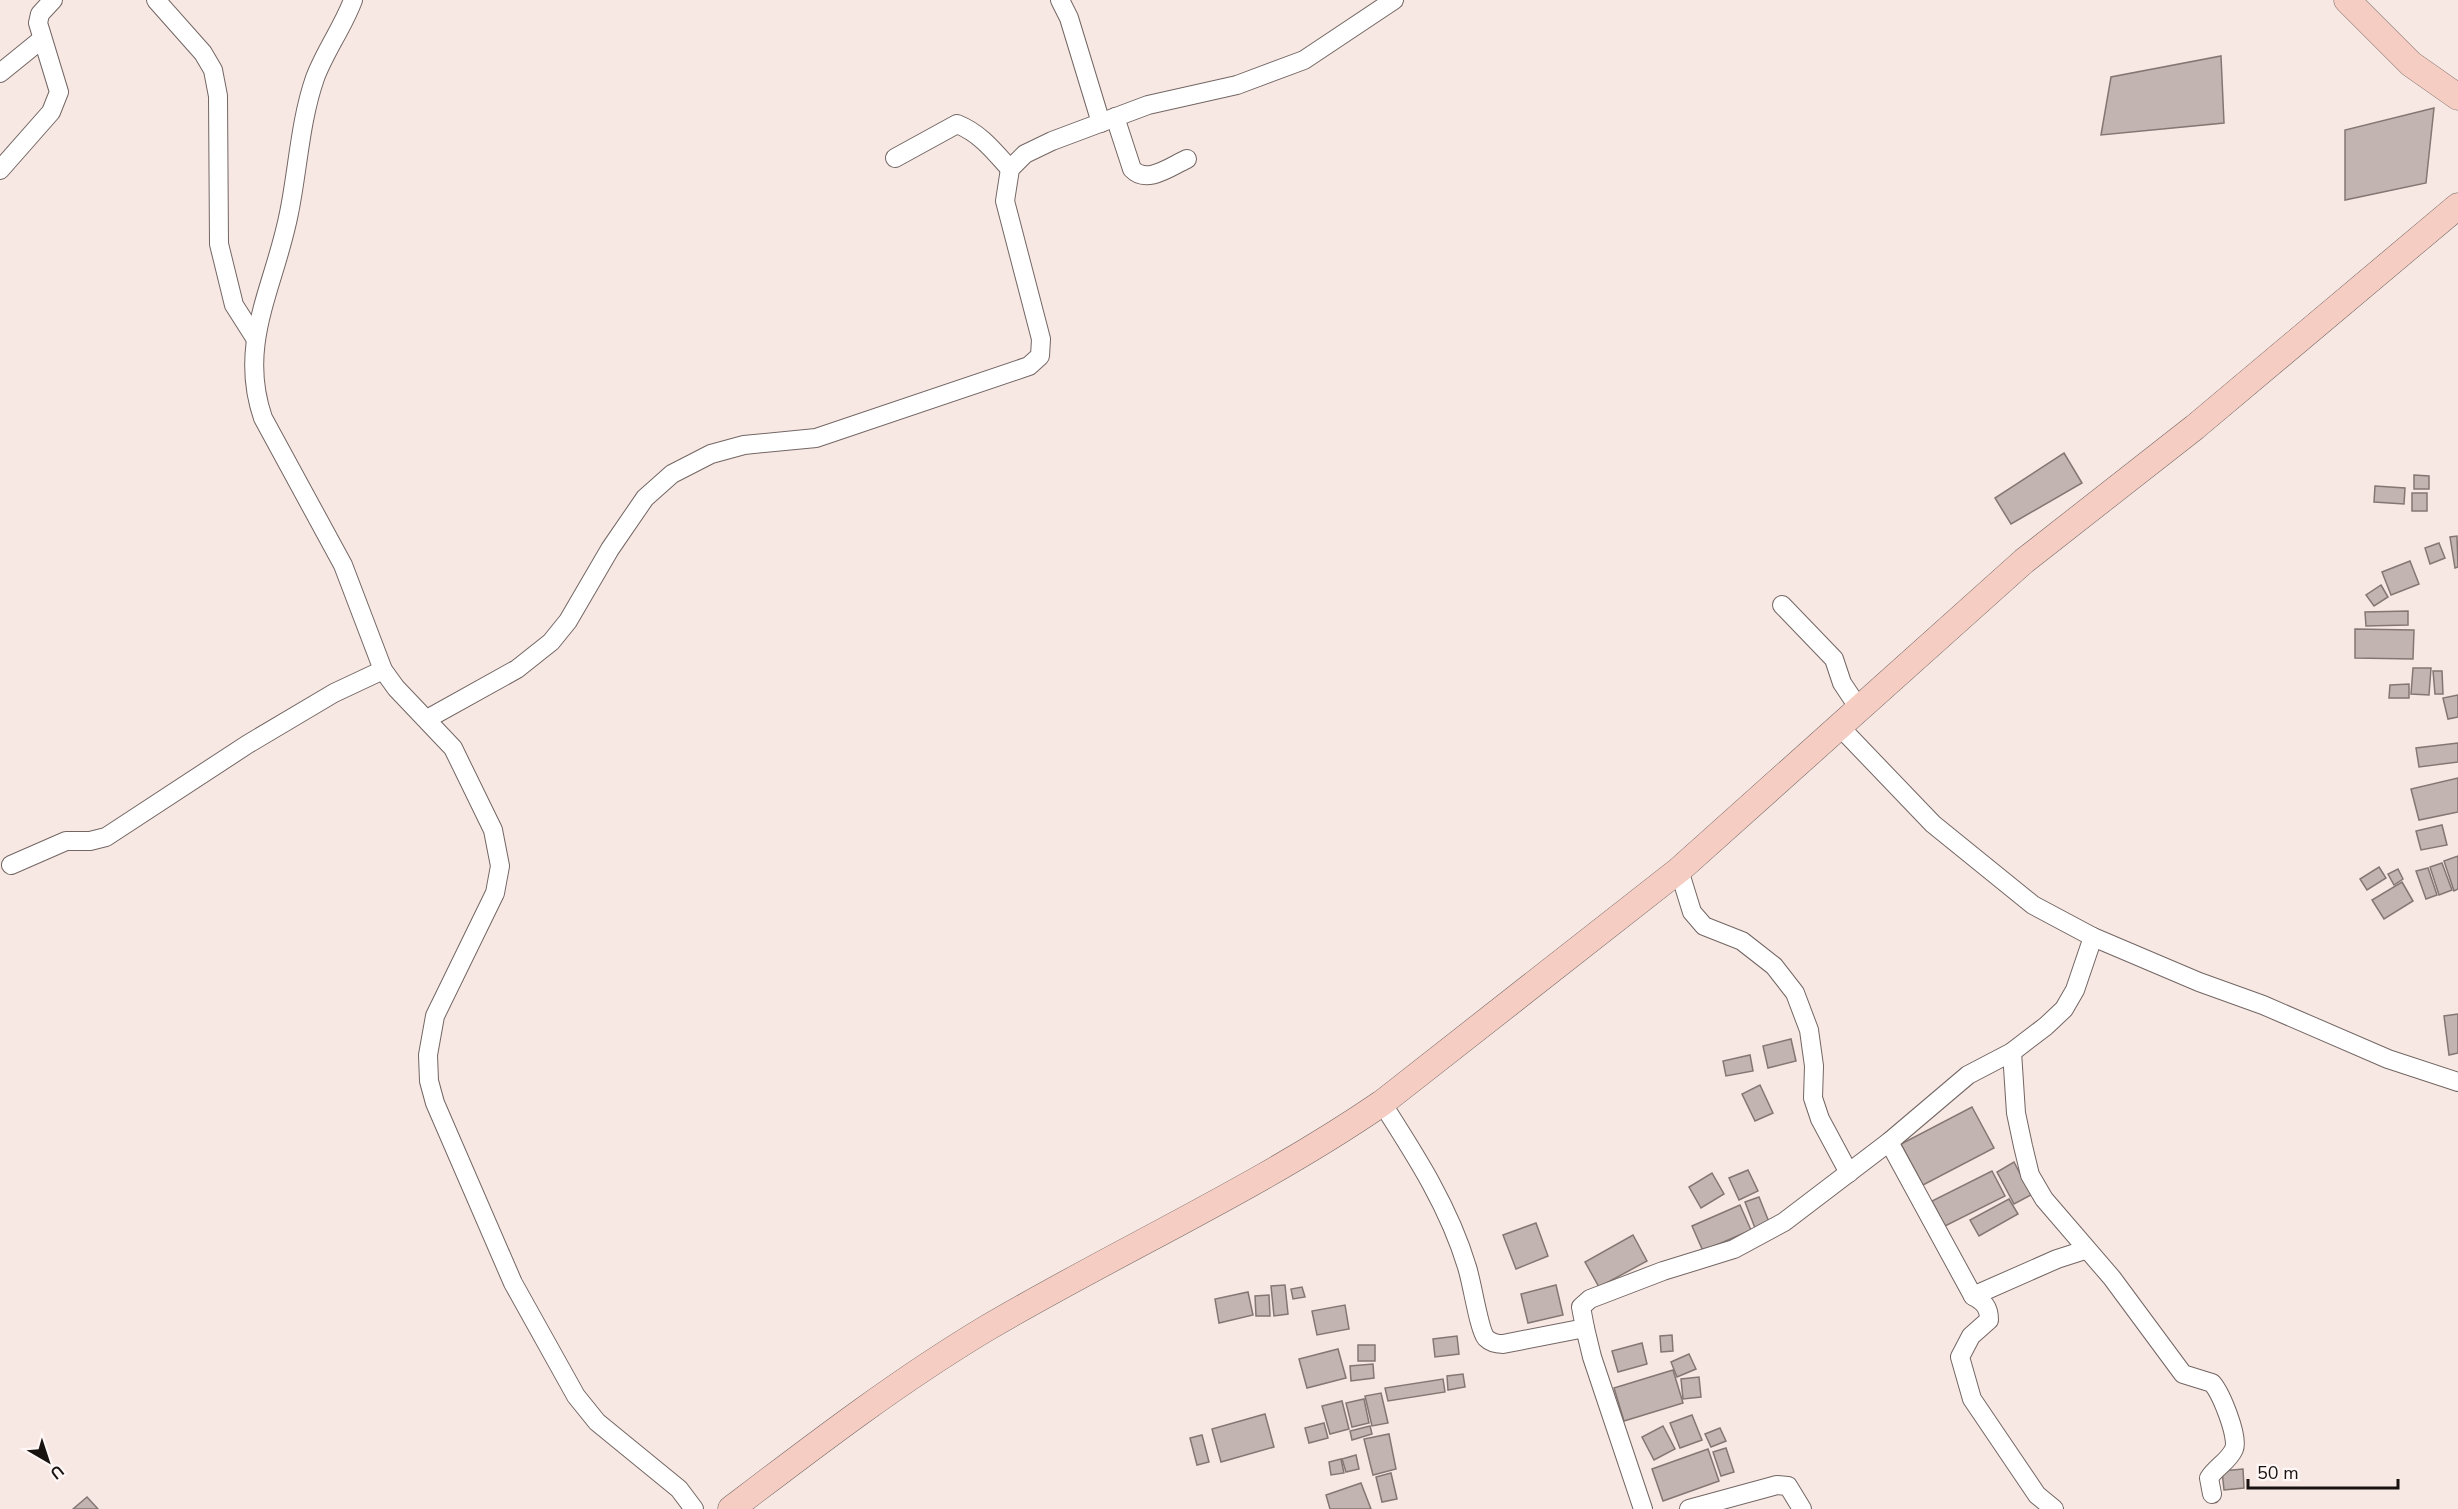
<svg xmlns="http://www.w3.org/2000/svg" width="2458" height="1509" viewBox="0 0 2458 1509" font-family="'Nunito Sans',sans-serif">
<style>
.building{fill:#c2b4b0;stroke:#847773;stroke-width:1.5}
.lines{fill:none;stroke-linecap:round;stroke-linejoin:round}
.street-casing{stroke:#736663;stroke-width:20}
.secondary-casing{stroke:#736663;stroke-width:27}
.street{stroke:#fff;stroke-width:18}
.secondary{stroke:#f5cdc2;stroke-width:26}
</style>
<rect width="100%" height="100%" fill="#f7e8e4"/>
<g class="building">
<polygon points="2221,56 2224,123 2101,135 2111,77"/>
<polygon points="2434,108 2426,183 2345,200 2345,130"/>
<polygon points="2064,453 2082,483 2011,524 1995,498"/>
<polygon points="2414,475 2429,476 2429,489 2414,489"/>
<polygon points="2375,486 2405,488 2404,504 2374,502"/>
<rect x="2412" y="493" width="15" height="18"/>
<polygon points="2457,536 2458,567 2455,568 2450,537"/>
<polygon points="2439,543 2445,558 2430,564 2425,548"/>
<polygon points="2410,561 2419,584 2391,595 2382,572"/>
<polygon points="2381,585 2388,597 2374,606 2366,595"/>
<polygon points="2408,611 2408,625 2366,626 2365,612"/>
<polygon points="2355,629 2414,630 2413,659 2355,658"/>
<polygon points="2413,668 2431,668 2429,695 2411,694"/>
<polygon points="2433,671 2442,671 2443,694 2435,694"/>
<polygon points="2409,684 2409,698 2389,698 2390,685"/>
<polygon points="2458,695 2458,717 2448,719 2443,698"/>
<polygon points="2458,743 2458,762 2419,767 2416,748"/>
<polygon points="2458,778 2458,812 2419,820 2411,789"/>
<polygon points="2442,825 2447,845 2421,850 2416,831"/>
<polygon points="2458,856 2458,889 2454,891 2444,861"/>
<polygon points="2442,863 2452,890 2439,895 2430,867"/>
<polygon points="2379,867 2386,878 2367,890 2360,879"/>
<polygon points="2428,868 2437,895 2426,899 2416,871"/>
<polygon points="2398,869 2403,879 2394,885 2388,874"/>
<polygon points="2402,882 2413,901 2384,919 2372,900"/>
<polygon points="2458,1014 2458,1053 2449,1055 2444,1016"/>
<polygon points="1791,1039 1796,1061 1768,1068 1763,1046"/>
<polygon points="1750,1055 1753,1071 1726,1076 1723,1061"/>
<polygon points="1760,1085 1773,1113 1755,1121 1742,1094"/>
<polygon points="1972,1107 1994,1148 1923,1185 1901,1144"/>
<polygon points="2014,1162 2031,1195 2014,1204 1997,1172"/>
<polygon points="1748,1170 1758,1191 1739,1200 1729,1178"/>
<polygon points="1992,1171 2005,1196 1945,1226 1932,1201"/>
<polygon points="1712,1173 1724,1194 1701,1208 1689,1187"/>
<polygon points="1759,1197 1769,1222 1755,1228 1745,1202"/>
<polygon points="2009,1199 2018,1214 1979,1236 1970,1220"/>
<polygon points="1740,1205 1751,1230 1703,1251 1692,1226"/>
<polygon points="1536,1223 1548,1256 1516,1269 1503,1235"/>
<polygon points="1633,1235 1647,1261 1599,1287 1585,1262"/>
<polygon points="1285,1285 1288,1314 1274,1316 1271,1286"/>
<polygon points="1556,1285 1563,1315 1528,1323 1521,1294"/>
<polygon points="1302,1287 1305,1297 1293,1299 1291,1289"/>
<polygon points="1248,1292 1253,1315 1219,1323 1215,1299"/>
<polygon points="1269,1295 1270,1316 1256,1316 1255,1296"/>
<polygon points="1345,1305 1349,1329 1317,1335 1312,1311"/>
<polygon points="1672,1335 1673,1351 1661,1352 1660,1336"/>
<polygon points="1457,1336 1459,1354 1435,1357 1433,1339"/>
<polygon points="1642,1343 1647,1364 1618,1372 1612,1351"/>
<rect x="1358" y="1345" width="17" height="16"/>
<polygon points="1338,1349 1346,1378 1307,1388 1299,1359"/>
<polygon points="1689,1354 1696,1369 1677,1377 1671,1362"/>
<polygon points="1373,1364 1374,1378 1351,1381 1350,1366"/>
<polygon points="1673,1370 1683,1403 1624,1421 1614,1388"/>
<polygon points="1463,1374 1465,1387 1448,1390 1447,1376"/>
<polygon points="1699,1377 1701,1397 1683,1399 1681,1379"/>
<polygon points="1443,1379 1445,1392 1388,1401 1385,1388"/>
<polygon points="1381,1393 1388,1423 1372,1426 1365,1396"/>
<polygon points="1364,1399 1369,1423 1352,1427 1346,1403"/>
<polygon points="1342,1401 1349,1429 1330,1434 1322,1406"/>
<polygon points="1265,1414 1274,1447 1221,1462 1212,1429"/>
<polygon points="1692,1415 1702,1440 1680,1448 1670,1423"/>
<polygon points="1324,1423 1328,1438 1309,1443 1305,1428"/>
<polygon points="1370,1426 1372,1434 1352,1440 1350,1431"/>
<polygon points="1663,1426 1675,1449 1654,1460 1642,1437"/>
<polygon points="1720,1428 1726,1441 1711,1447 1705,1434"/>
<polygon points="1389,1434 1396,1469 1373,1475 1364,1439"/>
<polygon points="1202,1435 1209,1462 1197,1465 1190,1438"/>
<polygon points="1726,1448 1734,1472 1721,1476 1713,1452"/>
<polygon points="1708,1449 1719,1481 1663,1501 1652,1469"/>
<polygon points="1356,1455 1359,1469 1346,1472 1342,1459"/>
<polygon points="1341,1459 1344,1473 1331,1475 1329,1462"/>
<polygon points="2243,1469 2244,1488 2224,1490 2222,1471"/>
<polygon points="1391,1473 1397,1499 1382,1502 1376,1477"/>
<polygon points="1361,1483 1371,1509 1330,1509 1326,1495"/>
<polygon points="87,1497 98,1509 73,1509"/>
</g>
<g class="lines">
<g class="street-casing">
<g id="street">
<polyline points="156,0 203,53 213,70 218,96 219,244 234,305 255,338"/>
<path d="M353 0C343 27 325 51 315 78 300 121 298 169 289 213 275 286 237 343 263 418L343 565 383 670 396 688 453 748 493 830 500 866 495 893 435 1016 428 1055 429 1081 435 1103 513 1283 576 1396 597 1422 679 1489 694 1509"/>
<polyline points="1060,0 1069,18 1101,123"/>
<polyline points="0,73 42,39"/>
<path d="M1115 117 1132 169C1147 185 1171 166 1187 159"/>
<path d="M895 158 957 124C980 133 994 151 1010 169"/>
<polyline points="0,170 51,112 59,92 38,23 40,14 53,0"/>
<polyline points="1782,605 1834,659 1842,683 1860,710"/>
<polyline points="427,719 517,669 551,642 568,621 610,549 645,498 672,474 711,454 744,445 816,438 1029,366 1040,356 1041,339 1005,201 1010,169 1025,154 1052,141 1148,105 1237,85 1304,60 1394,0"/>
<polyline points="1840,727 1933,824 2033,905 2093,937 2199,982 2263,1005 2388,1059 2458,1082"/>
<polyline points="11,865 66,841 90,841 106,837 248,744 334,693 383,670"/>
<polyline points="1679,870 1692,912 1704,926 1742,941 1774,966 1795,993 1809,1030 1814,1066 1813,1098 1820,1119 1849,1173"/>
<path d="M2012 1052 2016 1113 2023 1146 2030 1175 2044 1199 2112 1278 2183 1374 2212 1383C2221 1393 2239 1437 2234 1449 2229 1461 2216 1467 2209 1478L2212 1494"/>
<path d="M1382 1103C1416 1156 1449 1207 1467 1267 1472 1282 1479 1330 1486 1338 1491 1343 1496 1344 1503 1344L1585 1328 1592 1357 1643 1509"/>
<path d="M1889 1142 1973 1296C1984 1302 1989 1307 1989 1320L1971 1336 1960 1357 1972 1399 2037 1495 2054 1509"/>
<polyline points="1973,1296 2057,1259 2085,1250"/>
<polyline points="1585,1328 1581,1307 1590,1299 1663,1271 1734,1249 1784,1222 1889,1142 1968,1075 2012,1052 2046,1026 2064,1009 2075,990 2093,937"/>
<polyline points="1689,1509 1777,1485 1788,1486 1802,1509"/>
</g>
</g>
<g class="secondary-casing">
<g id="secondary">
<polyline points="2347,0 2411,64 2458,97"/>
<path d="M731 1509C815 1445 897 1382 987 1328 1118 1251 1258 1188 1382 1103L1679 870 2024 561 2195 427 2458 206"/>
</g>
</g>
<use href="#street" class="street"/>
<use href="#secondary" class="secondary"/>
</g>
<g transform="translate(48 1461) rotate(141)" stroke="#fef7f6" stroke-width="4.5" paint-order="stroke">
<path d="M0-4.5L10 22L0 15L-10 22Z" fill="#181311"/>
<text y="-9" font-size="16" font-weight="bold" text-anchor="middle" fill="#181311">U</text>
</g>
<path d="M2248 1479v9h150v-9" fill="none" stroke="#181311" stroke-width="3"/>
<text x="2257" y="1479" font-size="18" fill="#181311" stroke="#fef7f6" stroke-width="4.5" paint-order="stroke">50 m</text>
</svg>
